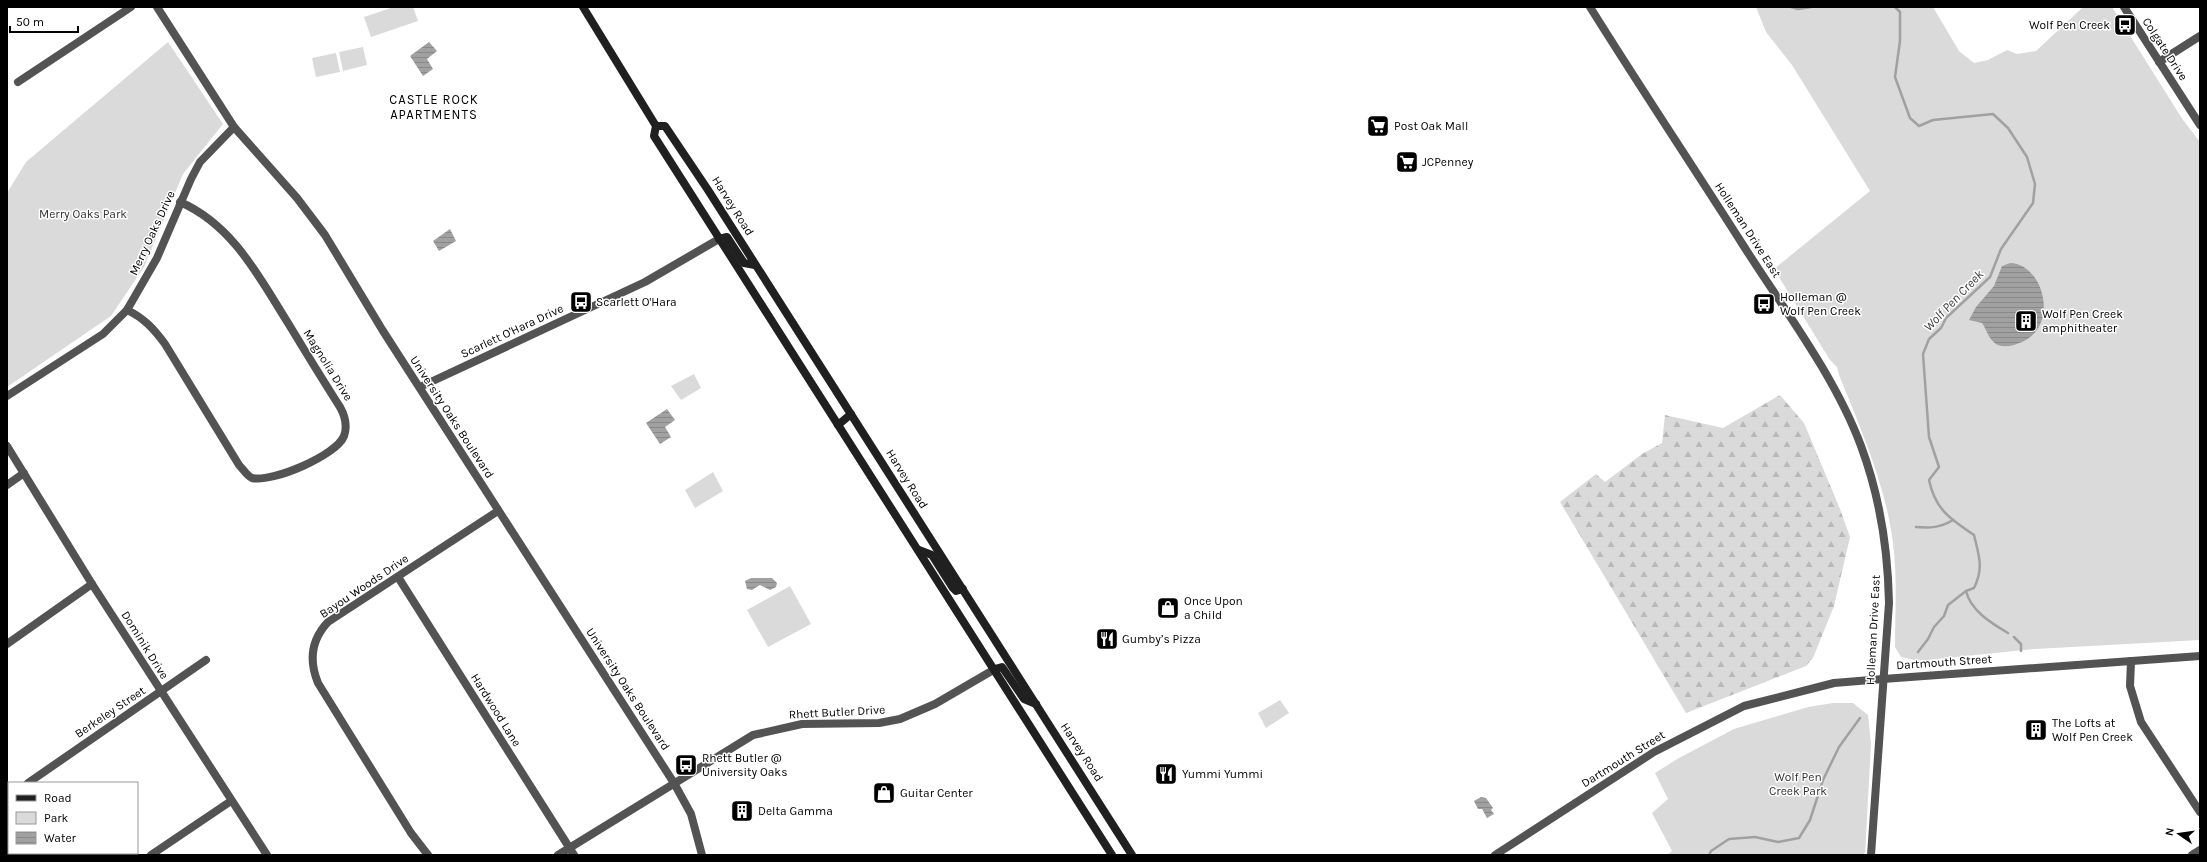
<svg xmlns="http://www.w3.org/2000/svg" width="2207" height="862" viewBox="0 0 2207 862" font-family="Karla,sans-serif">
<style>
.forest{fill:url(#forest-firs)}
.park{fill:#dadada}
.water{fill:url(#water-rules)}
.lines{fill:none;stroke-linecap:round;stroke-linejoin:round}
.stream{stroke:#a1a1a1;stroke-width:2.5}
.minor{stroke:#535353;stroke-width:8}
.tertiary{stroke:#535353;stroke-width:8}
.secondary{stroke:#202020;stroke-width:8}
.labels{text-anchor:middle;stroke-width:3;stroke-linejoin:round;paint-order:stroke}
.poi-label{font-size:12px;fill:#000;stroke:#fff;text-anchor:start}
.street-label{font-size:12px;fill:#000;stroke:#fff}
.park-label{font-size:12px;fill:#313131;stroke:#fff}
.neighbourhood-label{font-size:13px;letter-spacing:1px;fill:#000;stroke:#fff}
.water-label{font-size:13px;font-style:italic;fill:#424242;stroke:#fff}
</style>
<defs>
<pattern id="forest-firs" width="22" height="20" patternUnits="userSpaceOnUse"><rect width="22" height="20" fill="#dadada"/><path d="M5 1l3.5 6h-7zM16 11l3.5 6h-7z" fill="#b9b9b9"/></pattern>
<pattern id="water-rules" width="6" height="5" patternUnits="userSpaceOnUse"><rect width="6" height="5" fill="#a1a1a1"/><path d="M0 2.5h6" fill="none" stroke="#898989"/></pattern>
</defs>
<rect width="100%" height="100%" fill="#fff"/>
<polygon class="forest" points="1780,395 1804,423 1840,509 1850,537 1834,606 1813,658 1806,666 1686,713 1560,502 1596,474 1605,482 1642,454 1662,443 1665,415 1723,428"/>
<g class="park">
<polygon points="394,7 413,7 418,21 371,37 364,17"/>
<path d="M1756 7H1933L1959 51 1974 63 1988 60 2007 50 2017 54 2036 51 2083 7H2112L2183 120 2200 142V640L2035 649 1918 661 1901 657 1895 647C1895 616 1897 583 1894 552 1888 490 1862 432 1839 375L1837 367 1830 360 1774 269 1870 191 1792 65 1766 32Z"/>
<polygon points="168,42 223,124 183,174 144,267 111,316 7,387 7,193 26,162"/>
<polygon points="363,47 367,65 343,71 339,52"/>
<polygon points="336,53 340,72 316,77 312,58"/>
<polygon points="694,374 701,388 681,400 671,386"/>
<polygon points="713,472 723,491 695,508 685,490"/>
<polygon points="790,586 811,624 768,647 747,610"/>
<polygon points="1280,700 1289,713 1266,728 1258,713"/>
<polygon points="1833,703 1853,703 1868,715 1871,744 1865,855 1667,855 1672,851 1652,813 1668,799 1655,773 1679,758 1734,729 1808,707"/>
</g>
<g class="water">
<polygon points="429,42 437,51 427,59 433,69 423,76 410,56"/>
<polygon points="450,229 456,241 439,251 433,241"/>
<path d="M2010 263C2042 263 2061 324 2022 342 2015 345 2006 348 1998 345 1989 341 1987 330 1982 323L1969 320 1976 307 1994 286 2002 266Z"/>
<polygon points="667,409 675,420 665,427 671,437 660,444 646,423"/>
<polygon points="751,578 772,578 777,583 776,587 770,590 760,585 752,590 747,589 745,581"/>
<polygon points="1481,797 1486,798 1493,808 1491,810 1494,814 1487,818 1482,809 1478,809 1474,801"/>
</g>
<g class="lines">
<g class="stream">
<polyline points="1791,7 1798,9 1811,7"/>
<path d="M1895 7 1900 12V41L1895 77 1910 118 1919 126 1933 120 1993 114 2008 128 2027 157 2035 184 2033 203 2001 249 1990 277 1946 318 1941 328 1929 339 1923 354 1929 437 1939 467 1929 480C1935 509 1950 519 1974 535 1979 556 1984 568 1974 588L1966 591 1948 605 1944 616 1934 627 1928 639 1918 652"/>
<path d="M1916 527C1930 528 1940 528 1953 520"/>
<path d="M1966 591C1971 611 1991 623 2008 633"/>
<polyline points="2014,637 2021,644 2021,651"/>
<polyline points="1709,855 1711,851 1729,839 1755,837 1778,842 1799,838 1810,820 1823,780 1839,747 1860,718"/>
</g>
<g class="minor">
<polyline points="157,7 234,127 297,198 325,235 383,331 674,783 691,814 702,855"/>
<polyline points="2124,7 2200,125"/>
<polyline points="2159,62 2200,36"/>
<polyline points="18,82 131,7"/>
<path d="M127 310C144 318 154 329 165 344L239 465C243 469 247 476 252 478 272 483 337 455 344 436 348 425 345 416 340 407 322 379 305 351 288 323 259 277 233 225 180 202"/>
<polyline points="420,387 645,282 719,239"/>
<polyline points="7,396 103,334 127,310 157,258 191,179 200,162 234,127"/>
<polyline points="7,485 24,473"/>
<polyline points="398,577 574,855"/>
<polyline points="7,644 92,584"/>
<polyline points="2131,661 2130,686 2141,722 2200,812"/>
<polyline points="28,783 206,660"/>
<polyline points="7,797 9,796"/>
<polyline points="151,855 231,801"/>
<path d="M428 855 411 833 318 683C309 661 311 640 328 622L498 511"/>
<polyline points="558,855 753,735 802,724 879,723 900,719 935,704 995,669"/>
<polyline points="2192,855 2200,850"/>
</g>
<g class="tertiary">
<path d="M1590 7C1640 87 1692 165 1743 245 1783 308 1835 376 1861 446 1880 497 1888 549 1889 603L1871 855"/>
<polyline points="7,446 92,584 267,855"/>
<polyline points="1495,855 1654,752 1744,706 1834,683 1883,679 2200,656"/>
</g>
<g class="secondary">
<polyline points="583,7 656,126 654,136 1112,855"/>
<polyline points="656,126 665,126 708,190 1132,855"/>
<polyline points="719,239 727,237 744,263 755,265"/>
<polyline points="838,425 851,414"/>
<polyline points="919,550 932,555 953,588 956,591 963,589"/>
<polyline points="995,669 1002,667 1024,699 1036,704"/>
</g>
</g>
<defs>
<g id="bus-square" transform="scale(1.15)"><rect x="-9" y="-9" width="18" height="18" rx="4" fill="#000" stroke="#fff"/><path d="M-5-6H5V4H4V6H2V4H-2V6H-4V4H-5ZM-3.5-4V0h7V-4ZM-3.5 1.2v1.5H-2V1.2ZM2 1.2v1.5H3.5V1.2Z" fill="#fff"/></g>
<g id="supermarket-square" transform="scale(1.15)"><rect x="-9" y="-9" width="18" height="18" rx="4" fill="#000" stroke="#fff"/><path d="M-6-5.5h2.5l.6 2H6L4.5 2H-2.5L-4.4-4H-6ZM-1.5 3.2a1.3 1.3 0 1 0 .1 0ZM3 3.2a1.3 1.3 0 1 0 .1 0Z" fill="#fff"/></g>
<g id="building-square" transform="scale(1.15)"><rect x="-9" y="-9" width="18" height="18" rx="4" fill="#000" stroke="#fff"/><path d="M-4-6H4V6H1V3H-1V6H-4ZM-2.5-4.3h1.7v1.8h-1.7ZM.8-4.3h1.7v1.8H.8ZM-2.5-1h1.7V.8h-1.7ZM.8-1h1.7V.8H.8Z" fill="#fff"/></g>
<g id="shop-square" transform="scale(1.15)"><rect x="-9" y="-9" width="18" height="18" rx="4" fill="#000" stroke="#fff"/><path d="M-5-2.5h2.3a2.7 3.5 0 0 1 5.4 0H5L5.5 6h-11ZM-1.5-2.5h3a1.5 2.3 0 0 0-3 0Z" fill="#fff"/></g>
<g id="restaurant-square" transform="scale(1.15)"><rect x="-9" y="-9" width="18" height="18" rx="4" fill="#000" stroke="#fff"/><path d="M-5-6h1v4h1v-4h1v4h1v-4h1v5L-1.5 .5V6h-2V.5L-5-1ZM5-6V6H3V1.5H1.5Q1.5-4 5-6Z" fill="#fff"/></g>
</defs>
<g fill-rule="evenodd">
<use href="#bus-square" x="2125" y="25"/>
<use href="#supermarket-square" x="1378" y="126"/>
<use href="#supermarket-square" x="1407" y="162"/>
<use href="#bus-square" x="581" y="302"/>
<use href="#bus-square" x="1764" y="304"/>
<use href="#building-square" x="2026" y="321"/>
<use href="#shop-square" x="1168" y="608"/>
<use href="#restaurant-square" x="1107" y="639"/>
<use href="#building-square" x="2036" y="730"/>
<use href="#bus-square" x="686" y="765"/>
<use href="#restaurant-square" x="1166" y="774"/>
<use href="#shop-square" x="884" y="793"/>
<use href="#building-square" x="742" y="811"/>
</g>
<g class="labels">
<g class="poi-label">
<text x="2110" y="29" text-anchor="end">Wolf Pen Creek</text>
<text x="1394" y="130">Post Oak Mall</text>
<text x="1422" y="166">JCPenney</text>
<text x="1780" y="301">Holleman @<tspan x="1780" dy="14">Wolf Pen Creek</tspan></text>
<text x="596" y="306">Scarlett O'Hara</text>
<text x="2042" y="318">Wolf Pen Creek<tspan x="2042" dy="14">amphitheater</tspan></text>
<text x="1184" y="605">Once Upon<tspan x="1184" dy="14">a Child</tspan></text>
<text x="1122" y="643">Gumby’s Pizza</text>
<text x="2052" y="727">The Lofts at<tspan x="2052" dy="14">Wolf Pen Creek</tspan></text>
<text x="702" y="762">Rhett Butler @<tspan x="702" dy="14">University Oaks</tspan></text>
<text x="1182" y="778">Yummi Yummi</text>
<text x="900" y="797">Guitar Center</text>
<text x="758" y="815">Delta Gamma</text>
</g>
<g class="street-label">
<text transform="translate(2165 49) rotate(57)" y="4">Colgate Drive</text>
<text transform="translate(733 206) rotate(58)" y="4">Harvey Road</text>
<text transform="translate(1748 230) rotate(57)" y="4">Holleman Drive East</text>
<text transform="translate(152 233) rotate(-65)" y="4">Merry Oaks Drive</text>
<text transform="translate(512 331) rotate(-25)" y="4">Scarlett O'Hara Drive</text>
<text transform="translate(328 365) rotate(58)" y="4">Magnolia Drive</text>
<text transform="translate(452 417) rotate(57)" y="4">University Oaks Boulevard</text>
<text transform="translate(907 479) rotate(58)" y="4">Harvey Road</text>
<text transform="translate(364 586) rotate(-34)" y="4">Bayou Woods Drive</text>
<text transform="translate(1873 630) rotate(-87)" y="4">Holleman Drive East</text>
<text transform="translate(145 645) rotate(58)" y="4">Dominik Drive</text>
<text transform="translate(1944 662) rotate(-4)" y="4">Dartmouth Street</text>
<text transform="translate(628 689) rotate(57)" y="4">University Oaks Boulevard</text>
<text transform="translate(496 710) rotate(58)" y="4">Hardwood Lane</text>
<text transform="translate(110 712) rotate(-34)" y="4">Berkeley Street</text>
<text transform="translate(837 712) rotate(-3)" y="4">Rhett Butler Drive</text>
<text transform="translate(1082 752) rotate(57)" y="4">Harvey Road</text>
<text transform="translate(1623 759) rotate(-32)" y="4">Dartmouth Street</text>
</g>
<g class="park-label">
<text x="83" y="218">Merry Oaks Park</text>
<text x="1798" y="781">Wolf Pen<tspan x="1798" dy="14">Creek Park</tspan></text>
</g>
<g class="neighbourhood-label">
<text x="434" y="104">CASTLE ROCK<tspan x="434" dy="15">APARTMENTS</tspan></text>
</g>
<g class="water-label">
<text transform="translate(1953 300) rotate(-46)" y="5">Wolf Pen Creek</text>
</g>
</g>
<rect width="2207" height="862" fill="none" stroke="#000000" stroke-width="16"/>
<rect x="8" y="782" width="130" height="72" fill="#ffffff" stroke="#999999"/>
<rect x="16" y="795" width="20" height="6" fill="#202020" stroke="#999999"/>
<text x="44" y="802" font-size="12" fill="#000000">Road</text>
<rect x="16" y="812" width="20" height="12" fill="#dadada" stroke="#999999"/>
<text x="44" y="822" font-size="12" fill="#000000">Park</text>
<rect x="16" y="832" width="20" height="12" fill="url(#water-rules)" stroke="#999999"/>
<text x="44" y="842" font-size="12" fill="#000000">Water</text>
<g transform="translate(2179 834) rotate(283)" stroke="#ffffff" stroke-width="3" paint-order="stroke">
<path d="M0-3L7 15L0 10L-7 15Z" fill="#000000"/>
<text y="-6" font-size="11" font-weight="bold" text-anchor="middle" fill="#000000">N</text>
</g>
<path d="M10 26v6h68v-6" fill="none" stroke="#000000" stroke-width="2"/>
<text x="16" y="26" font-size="12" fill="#000000" stroke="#ffffff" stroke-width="3" paint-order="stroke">50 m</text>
</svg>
